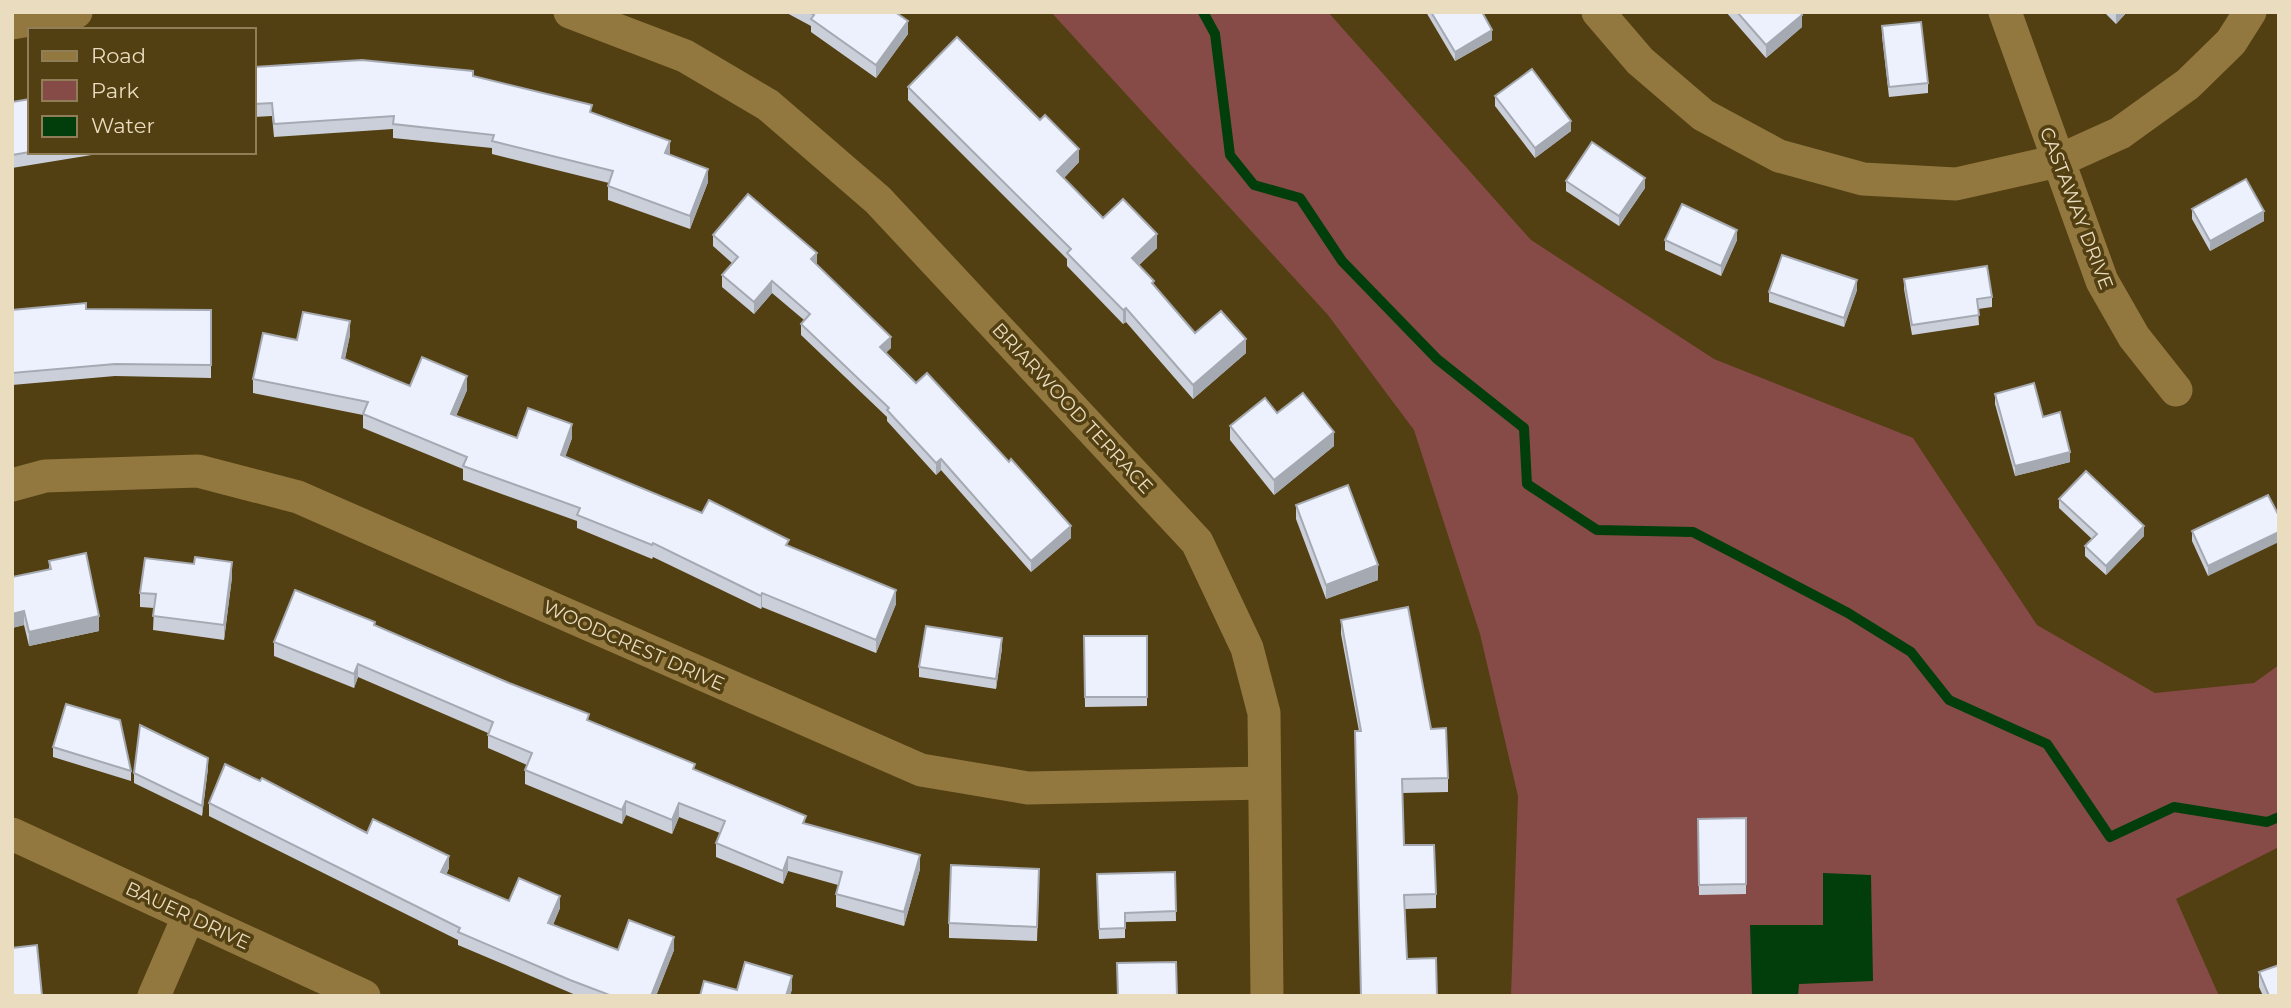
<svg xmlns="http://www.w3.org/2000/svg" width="2291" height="1008" viewBox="0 0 2291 1008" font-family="Montserrat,sans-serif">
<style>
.green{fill:#874b47}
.water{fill:#013e0b}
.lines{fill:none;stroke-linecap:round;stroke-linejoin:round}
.stream{stroke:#013e0b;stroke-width:10}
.minor{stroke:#92783f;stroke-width:33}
.wall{fill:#cbcfda}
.shaded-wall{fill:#a5a9b1}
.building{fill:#ecf1fd;stroke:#a5a9b1;stroke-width:2}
.labels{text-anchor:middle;stroke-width:7;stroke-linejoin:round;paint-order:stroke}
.street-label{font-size:19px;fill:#eadcbf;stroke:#523f12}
</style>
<rect width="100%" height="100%" fill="#523f12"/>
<polygon class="green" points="1051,12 1328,12 1531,240 1714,359 1913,438 2037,625 2155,693 2254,683 2279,665 2279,847 2176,899 2219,996 1511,996 1518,796 1480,634 1414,430 1328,315"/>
<polygon class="water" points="1823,873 1871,875 1873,981 1799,984 1798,996 1752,996 1750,925 1823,925"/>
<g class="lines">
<polyline class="stream" points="1203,12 1215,34 1230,155 1254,185 1300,198 1342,261 1437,359 1524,428 1527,484 1597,530 1693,532 1848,613 1911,652 1949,700 2047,744 2110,837 2174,807 2267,822 2279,817"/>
<g class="minor">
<polyline points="570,12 685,56 768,105 878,200 1197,542 1247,648 1264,713 1267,996"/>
<polyline points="1598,12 1640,61 1703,115 1779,156 1863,179 1956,184 2058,161 2120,133 2188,84 2231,42 2250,12"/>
<polyline points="2005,12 2102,281 2134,337 2176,390"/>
<polyline points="12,23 76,12"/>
<polyline points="12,485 45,476 198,471 298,497 921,770 1028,788 1264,783"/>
<polyline points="12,834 364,996"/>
<polyline points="154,996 189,915"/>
</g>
</g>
<g class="wall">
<polygon points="785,12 895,12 908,34 876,78 811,32 811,26"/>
<polygon points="1426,12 1482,12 1492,40 1455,61"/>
<polygon points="1726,12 1800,12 1802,27 1766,58"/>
<polygon points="2104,12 2127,12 2116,24"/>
<polygon points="1882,26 1928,83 1928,93 1889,97 1882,36"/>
<polygon points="254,71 473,76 592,112 670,154 669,155 708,182 690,229 608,200 608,186 609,183 492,154 492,148 393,138 393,129 274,137 272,116 254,117"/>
<polygon points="908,87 1079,162 1064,178 1103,218 1157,248 1139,265 1154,286 1195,333 1246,353 1193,399 1126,322 1123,324 1067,266 1067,259 908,100"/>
<polygon points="1495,96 1571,131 1535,158 1495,106"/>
<polygon points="12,102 30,152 104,153 12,168"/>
<polygon points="1566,181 1645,188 1619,226 1566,191"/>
<polygon points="2192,209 2264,221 2210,251 2192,219"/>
<polygon points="713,235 817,264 891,348 885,353 1071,538 1031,572 941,470 936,475 887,421 887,417 801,335 801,324 804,320 772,293 754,314 722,287 722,275 732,263 713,246"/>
<polygon points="1665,240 1737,240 1721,276 1665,250"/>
<polygon points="1904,279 1992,297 1992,307 1978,309 1979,325 1912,335 1904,289"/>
<polygon points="1857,290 1844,327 1769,302 1769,292"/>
<polygon points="86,309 211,310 211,378 115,376 12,385 12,310"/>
<polygon points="350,335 345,359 410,386 467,390 456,416 517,438 572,438 565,457 702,513 789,546 896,604 876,653 762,607 761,609 653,557 652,559 577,528 577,521 463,480 463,469 363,428 363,415 253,393 253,379 297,340"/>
<polygon points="1995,394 2043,417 2070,462 2015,476 1995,404"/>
<polygon points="1277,413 1334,446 1274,495 1230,440 1230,426"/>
<polygon points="2268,495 2208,576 2192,541 2192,531"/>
<polygon points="2059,499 2144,536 2106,575 2085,556 2085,546 2092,539 2059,508"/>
<polygon points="1296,505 1378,580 1326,599 1296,519"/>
<polygon points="49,561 99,631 29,646 24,625 12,628 12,577 49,570"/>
<polygon points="232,577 224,640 153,630 154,608 140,607 140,593"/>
<polygon points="1341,620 1431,729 1448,778 1448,792 1402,793 1404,845 1436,894 1436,908 1405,909 1361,996 1359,731 1341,634"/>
<polygon points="375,625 695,770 806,824 920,869 904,926 836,907 836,894 838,885 788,871 783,884 716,857 716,843 720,833 679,817 672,834 626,815 622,824 525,784 525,770 527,765 488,748 488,733 358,677 354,688 274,656 274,642"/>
<polygon points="1084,636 1147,636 1147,706 1085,707"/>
<polygon points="1002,648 996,689 919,677 919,667"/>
<polygon points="53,747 131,771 131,781 53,757"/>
<polygon points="208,768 202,816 134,783 134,773"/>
<polygon points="209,803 449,868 446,875 509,901 560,908 553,925 618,950 674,950 656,996 578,996 458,945 458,940 209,816"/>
<polygon points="1746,818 1746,894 1699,895 1698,819"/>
<polygon points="1175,872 1176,921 1125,922 1125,938 1099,939 1097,874"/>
<polygon points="1039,883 1037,941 949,938 949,923"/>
<polygon points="2259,972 2279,996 2263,996 2259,987"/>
</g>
<g class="shaded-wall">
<polygon points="2117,12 2127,12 2116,24 2116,14"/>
<polygon points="1802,15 1802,27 1766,58 1766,45"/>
<polygon points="908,21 908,34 876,78 876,65"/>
<polygon points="1492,30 1492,40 1455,61 1455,52"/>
<polygon points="1571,121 1571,131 1535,158 1535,148"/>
<polygon points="670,141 670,154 665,166 665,153"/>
<polygon points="1079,149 1079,162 1057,185 1057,171"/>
<polygon points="708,169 708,182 690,229 690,216"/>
<polygon points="1645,178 1645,188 1619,226 1619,216"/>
<polygon points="2264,211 2264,221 2210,251 2210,241"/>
<polygon points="1737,230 1737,240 1721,276 1721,266"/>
<polygon points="1157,234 1157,248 1132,272 1132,258"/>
<polygon points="817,253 817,264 811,259"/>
<polygon points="1857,280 1857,290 1844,327 1844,318"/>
<polygon points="772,281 772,293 754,314 754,302"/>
<polygon points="1126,308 1126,322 1123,324 1123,310"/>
<polygon points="350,321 350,335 342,371 342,358"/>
<polygon points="891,337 891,348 880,359 880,347"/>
<polygon points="1246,339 1246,353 1193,399 1193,385"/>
<polygon points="467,376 467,390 451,428 451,414"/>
<polygon points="572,424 572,438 561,469 561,455"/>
<polygon points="1334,432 1334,446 1274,495 1274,480"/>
<polygon points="2070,452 2070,462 2015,476 2015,466"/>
<polygon points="941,459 941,470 936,475 936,463"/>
<polygon points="1071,526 1071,538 1031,572 1031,561"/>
<polygon points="2144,526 2144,536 2106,575 2106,566"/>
<polygon points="2279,532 2279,542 2208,576 2208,566"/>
<polygon points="232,562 232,577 224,640 224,625"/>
<polygon points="1378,565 1378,580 1326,599 1326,585"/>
<polygon points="896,590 896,604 876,653 876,640"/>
<polygon points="762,593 762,607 761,609 761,596"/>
<polygon points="24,611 24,625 12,628 12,614"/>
<polygon points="99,616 99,631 29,646 29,632"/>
<polygon points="1002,638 1002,648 996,689 996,679"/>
<polygon points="358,664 358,677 354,688 354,674"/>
<polygon points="208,758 208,768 202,816 202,806"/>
<polygon points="626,801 626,815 622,824 622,810"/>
<polygon points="679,803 679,817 672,834 672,820"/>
<polygon points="920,855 920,869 904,926 904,912"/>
<polygon points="449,856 449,868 441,885 441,872"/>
<polygon points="788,857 788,871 783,884 783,871"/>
<polygon points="560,896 560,908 548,936 548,923"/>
<polygon points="674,937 674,950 656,996 651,996"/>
<polygon points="792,976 792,990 790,996 786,996"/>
</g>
<g class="building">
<polygon points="809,12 895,12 908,21 876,65 811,19 814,15"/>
<polygon points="1431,12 1482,12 1492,30 1455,52"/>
<polygon points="1737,12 1800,12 1802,15 1766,45"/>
<polygon points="1921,22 1928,83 1889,87 1882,26"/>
<polygon points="957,37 1040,120 1045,115 1079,149 1057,171 1103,218 1123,199 1157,234 1132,258 1154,281 1152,283 1195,333 1221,311 1246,339 1193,385 1126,308 1123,310 1067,253 1071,249 908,87"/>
<polygon points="362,60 473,71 473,76 592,105 590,112 670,141 665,153 708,169 690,216 608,186 613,171 492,141 494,135 393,124 394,116 274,124 272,103 254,104 254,67"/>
<polygon points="1532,69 1571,121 1535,148 1495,96"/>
<polygon points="30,99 30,152 12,155 12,102"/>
<polygon points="1592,142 1645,178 1619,216 1566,181"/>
<polygon points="2246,179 2264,211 2210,241 2192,209"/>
<polygon points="748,194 817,253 811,259 891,337 880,347 916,383 927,373 1009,462 1011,459 1071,526 1031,561 941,459 936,463 887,410 889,408 801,324 810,314 772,281 754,302 722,275 738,257 713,235"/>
<polygon points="1682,204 1737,230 1721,266 1665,240"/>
<polygon points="1782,255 1857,280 1844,318 1769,292"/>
<polygon points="1987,266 1992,297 1977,299 1979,315 1912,325 1904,279"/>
<polygon points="86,303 86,309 211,310 211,365 115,364 12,373 12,310"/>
<polygon points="303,312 350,321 342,358 410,386 422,357 467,376 451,414 517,438 528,408 572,424 561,455 702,513 709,500 789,540 786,545 896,590 876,640 762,593 761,596 653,543 652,545 577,515 580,508 463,466 467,457 363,414 368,402 253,379 263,333 297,340"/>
<polygon points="2034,383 2043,417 2060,412 2070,452 2015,466 1995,394"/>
<polygon points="1303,393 1334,432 1274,480 1230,426 1265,398 1277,413"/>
<polygon points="2086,471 2144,526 2106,566 2085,546 2097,534 2059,499"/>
<polygon points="1348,485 1378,565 1326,585 1296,505"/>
<polygon points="2268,495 2279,516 2279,532 2208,566 2192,531"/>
<polygon points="86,553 99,616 29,632 24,611 12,614 12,577 51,569 49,561"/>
<polygon points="195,557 232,562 224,625 153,616 156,594 140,593 145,558 194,564"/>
<polygon points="295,590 375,622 374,625 509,683 589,714 587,720 695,764 693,769 806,816 803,823 920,855 904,912 836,894 842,872 788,857 783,871 716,843 725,821 679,803 672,820 626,801 622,810 525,770 532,753 488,735 493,722 358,664 354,674 274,642"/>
<polygon points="1408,607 1431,729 1446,728 1448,778 1402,779 1404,845 1434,845 1436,894 1404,895 1407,959 1436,958 1437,996 1361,996 1355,731 1361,731 1341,620"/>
<polygon points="926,626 1002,638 996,679 919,667"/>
<polygon points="1084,636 1147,636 1147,697 1085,697"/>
<polygon points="66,704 120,720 131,771 53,747"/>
<polygon points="140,725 208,758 202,806 134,773"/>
<polygon points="225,764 260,781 262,778 367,833 373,819 449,856 441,872 509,901 519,878 560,896 548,923 618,950 629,920 674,937 651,996 612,996 570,980 458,932 460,928 209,803"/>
<polygon points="1746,818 1746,884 1699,885 1698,819"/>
<polygon points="951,865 1039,869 1037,927 949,923"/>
<polygon points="1175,872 1176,911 1125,913 1125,928 1099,929 1097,874"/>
<polygon points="37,945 42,996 12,996 12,948"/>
<polygon points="745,962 792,976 786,996 700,996 704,981 737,990"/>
<polygon points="1176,962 1177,996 1118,996 1117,963"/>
<polygon points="2279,965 2279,996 2269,996 2259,972"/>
</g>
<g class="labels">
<g class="street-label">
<text transform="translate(2077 208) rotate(69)" y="7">CASTAWAY DRIVE</text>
<text transform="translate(1073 408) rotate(47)" y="7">BRIARWOOD TERRACE</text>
<text transform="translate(634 645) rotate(24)" y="7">WOODCREST DRIVE</text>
<text transform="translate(188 915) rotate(25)" y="7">BAUER DRIVE</text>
</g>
</g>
<rect width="2291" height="1008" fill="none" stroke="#eadcbf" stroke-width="28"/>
<rect x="28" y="28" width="228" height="126" fill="#523f12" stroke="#8f7e57" stroke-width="2"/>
<rect x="42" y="51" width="35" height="10" fill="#92783f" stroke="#8f7e57" stroke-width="2"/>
<text x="91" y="63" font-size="21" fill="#eadcbf">Road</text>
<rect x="42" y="80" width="35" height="21" fill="#874b47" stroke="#8f7e57" stroke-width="2"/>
<text x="91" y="98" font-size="21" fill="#eadcbf">Park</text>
<rect x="42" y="116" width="35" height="21" fill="#013e0b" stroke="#8f7e57" stroke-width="2"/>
<text x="91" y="133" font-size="21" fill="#eadcbf">Water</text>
</svg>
